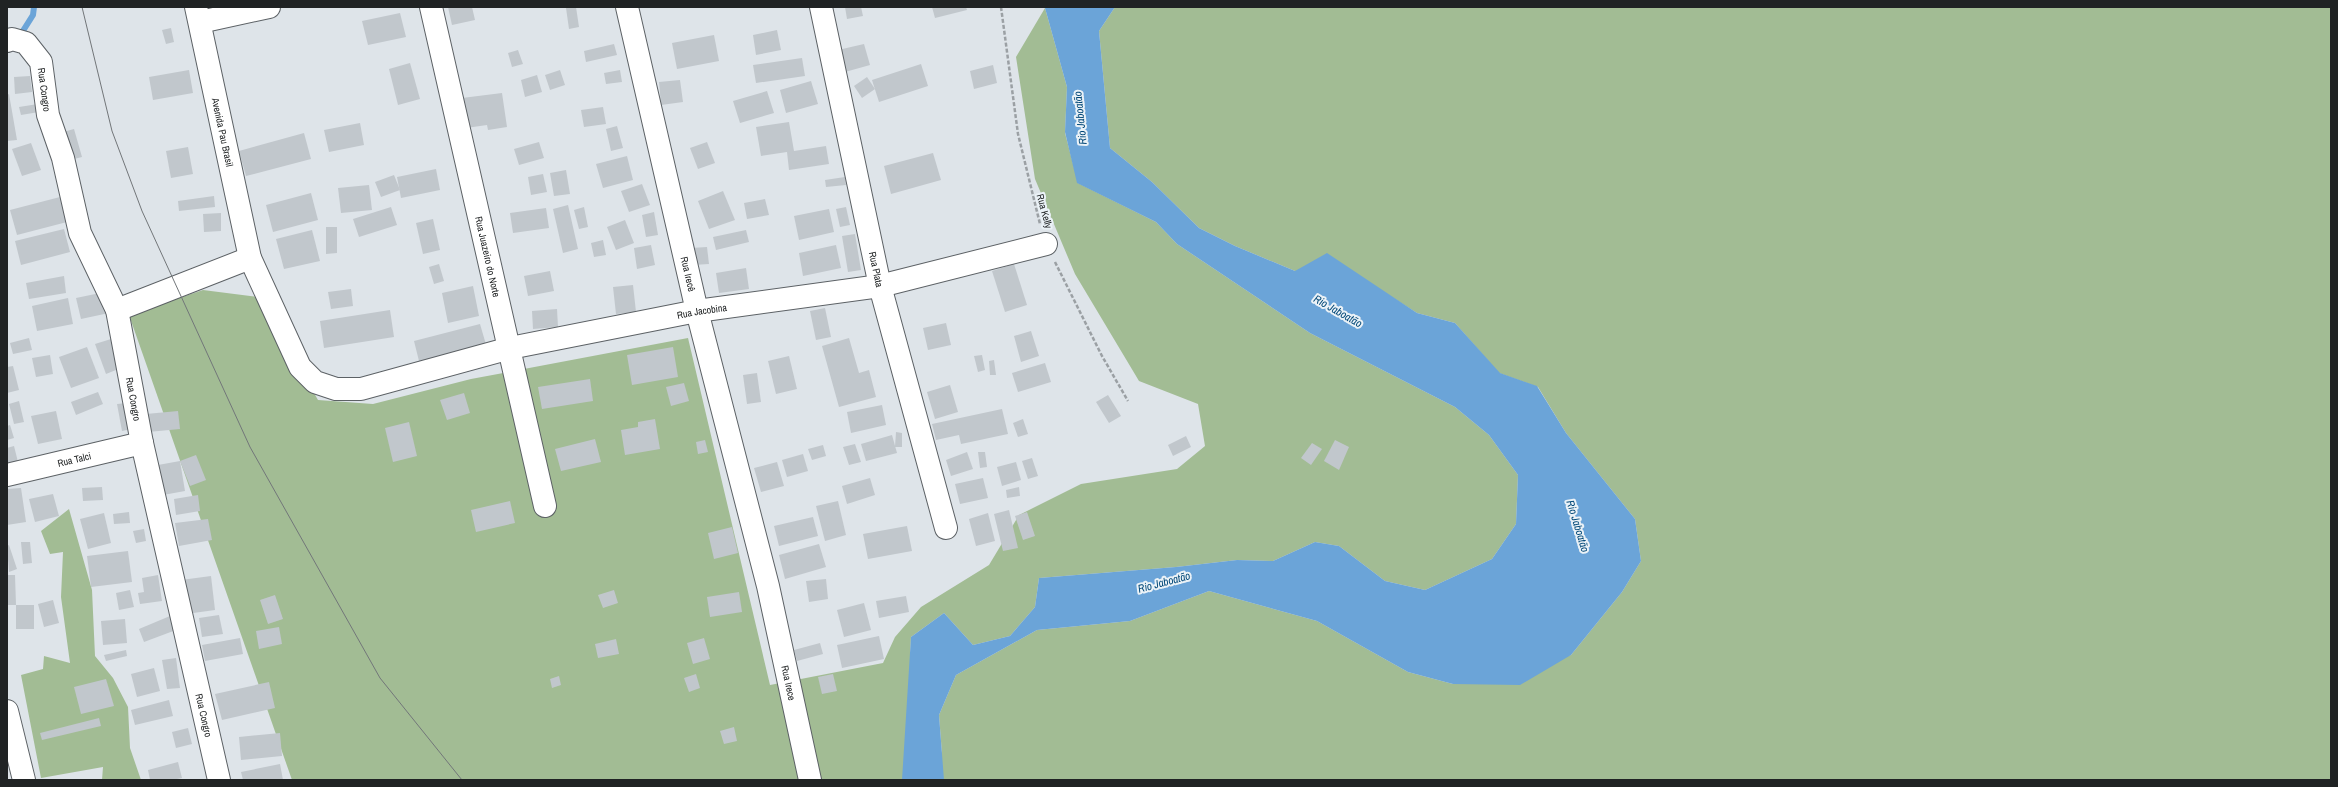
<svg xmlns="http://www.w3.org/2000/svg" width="2338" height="787" viewBox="0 0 2338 787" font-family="'Archivo Narrow',sans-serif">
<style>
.green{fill:#a2bc94}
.water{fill:#6ba4d8}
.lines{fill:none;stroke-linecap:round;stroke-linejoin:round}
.stream{stroke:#6ba4d8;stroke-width:6}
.building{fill:#c1c7cc}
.street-casing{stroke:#5c6165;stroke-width:24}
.path{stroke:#9ba0a4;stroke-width:2.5;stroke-dasharray:4 2;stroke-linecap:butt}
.street{stroke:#fff;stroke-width:22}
.tram{stroke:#727679;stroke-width:1}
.labels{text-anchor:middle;stroke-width:4;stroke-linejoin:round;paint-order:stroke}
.street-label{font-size:10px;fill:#202324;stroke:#ebf2f7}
.water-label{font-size:11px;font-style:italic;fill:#014777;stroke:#ebf2f7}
</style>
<rect width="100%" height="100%" fill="#dee4e9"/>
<g class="green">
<polygon points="1115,7 2331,7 2331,780 292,780 129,315 203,290 259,297 318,400 373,404 471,379 688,338 770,685 883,663 895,637 921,607 989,565 1019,515 1081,484 1177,469 1205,446 1198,404 1139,381 1075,274 1035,179 1016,57 1045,8 1067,87 1065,133 1078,183 1156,222 1177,244 1310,333 1455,407 1489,435 1518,475 1516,524 1492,559 1425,590 1385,581 1339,546 1315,542 1273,561 1237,560 1176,567 1039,578 1035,607 1010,636 973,645 944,613 911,637 910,657 942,754 939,715 956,675 1037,630 1130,621 1209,591 1317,621 1408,672 1453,684 1571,655 1622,592 1641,561 1635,519 1566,433 1538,387 1499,373 1455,323 1417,313 1376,287 1295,271 1235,246 1199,228 1152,182 1110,148 1099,31"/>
<polygon points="69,509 92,590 95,656 113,678 128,707 130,748 141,780 102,780 103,767 41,778 21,675 43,669 44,656 70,663 61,597 63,552 50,554 41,531"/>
</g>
<polygon class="water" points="1115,7 1099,31 1110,148 1152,182 1199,228 1235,246 1295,271 1327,253 1417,313 1455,323 1500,373 1537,386 1566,433 1635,519 1641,561 1622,592 1571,655 1520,685 1453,684 1408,672 1317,621 1209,591 1130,621 1037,630 956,675 939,715 944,780 902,780 911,637 944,613 973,645 1010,636 1035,607 1039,578 1176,567 1237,560 1273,561 1315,542 1339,546 1385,581 1425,590 1492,559 1516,524 1518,475 1489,435 1455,407 1310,333 1177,244 1156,222 1077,183 1065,132 1067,87 1045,8"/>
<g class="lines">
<polyline class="stream" points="21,34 33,15 34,7"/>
</g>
<g class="building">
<polygon points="448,7 472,7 475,20 452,25"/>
<polygon points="576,7 579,27 569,29 566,8"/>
<polygon points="845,7 861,7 863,16 847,19"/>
<polygon points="932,7 966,7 967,10 935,18"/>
<polygon points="400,13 406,37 368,45 362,21"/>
<polygon points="171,28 174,42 166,44 162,30"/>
<polygon points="777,30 781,50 756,55 753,35"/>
<polygon points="714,35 719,61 677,69 672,43"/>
<polygon points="614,44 617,55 586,62 584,51"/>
<polygon points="864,44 870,65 845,72 838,50"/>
<polygon points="518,50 523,64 512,67 508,53"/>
<polygon points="802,58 805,76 756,83 753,65"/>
<polygon points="410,63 420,99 398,105 389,69"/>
<polygon points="921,64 928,86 879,102 872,80"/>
<polygon points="993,65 997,83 974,89 970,71"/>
<polygon points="189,70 193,93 153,100 149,77"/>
<polygon points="560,70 565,85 550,90 545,75"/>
<polygon points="620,70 622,82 606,84 604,73"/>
<polygon points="537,75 542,92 525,97 521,80"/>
<polygon points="30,76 32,92 15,94 14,77"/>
<polygon points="867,77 875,89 862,98 854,86"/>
<polygon points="680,80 683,102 661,105 659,82"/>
<polygon points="811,81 818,104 786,113 780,90"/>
<polygon points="767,91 774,113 740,123 733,101"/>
<polygon points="502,93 507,127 488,130 487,125 466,128 462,98"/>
<polygon points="9,94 17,140 7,141 7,95"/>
<polygon points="38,104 39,112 21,115 19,107"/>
<polygon points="603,107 606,124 584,127 581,110"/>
<polygon points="789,122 794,151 826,146 829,164 789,170 787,152 761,156 756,127"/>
<polygon points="360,123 364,145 329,152 324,130"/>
<polygon points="617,126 623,148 611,151 606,129"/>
<polygon points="74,129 82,157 70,160 63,132"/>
<polygon points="304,133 311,159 246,176 239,151"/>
<polygon points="539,142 544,158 519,165 514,149"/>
<polygon points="707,142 715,163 698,169 690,148"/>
<polygon points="31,143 41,170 22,176 12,149"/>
<polygon points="188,147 193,174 171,178 166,151"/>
<polygon points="933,153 941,180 891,194 884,166"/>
<polygon points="627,156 633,180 603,188 596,164"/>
<polygon points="436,169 440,190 401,198 397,177"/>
<polygon points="566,170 570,194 554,196 550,173"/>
<polygon points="543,174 547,192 531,195 528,177"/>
<polygon points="394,175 400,190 381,197 375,182"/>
<polygon points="845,177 846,185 826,187 825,180"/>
<polygon points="642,184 650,205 629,212 621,191"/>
<polygon points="369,185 372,210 341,213 338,188"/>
<polygon points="723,191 735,220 709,229 698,201"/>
<polygon points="311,193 318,220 273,232 266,205"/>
<polygon points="214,196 215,207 179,211 178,201"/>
<polygon points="60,197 67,222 17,235 10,210"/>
<polygon points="765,199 769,215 747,219 744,203"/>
<polygon points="568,205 578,249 563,253 553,209"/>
<polygon points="391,207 397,225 359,237 353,219"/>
<polygon points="584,207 588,227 579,229 574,210"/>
<polygon points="846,207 850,225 840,227 836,209"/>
<polygon points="546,208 549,228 513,233 510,213"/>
<polygon points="829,209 834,232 799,240 794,216"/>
<polygon points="654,212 658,235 646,237 642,215"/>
<polygon points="221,213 221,231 204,232 203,214"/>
<polygon points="433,219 440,250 423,254 416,223"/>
<polygon points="625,220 634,243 616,250 607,227"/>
<polygon points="326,227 337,227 337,253 326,254"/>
<polygon points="64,229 70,252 21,265 15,241"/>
<polygon points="312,230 320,261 284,269 276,239"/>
<polygon points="746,230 749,242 716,250 713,237"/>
<polygon points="855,234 861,270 848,272 842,236"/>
<polygon points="603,240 606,255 594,257 591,243"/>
<polygon points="651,245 655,265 637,269 634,248"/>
<polygon points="836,245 841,268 803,276 799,253"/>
<polygon points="707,247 709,264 693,265 691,248"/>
<polygon points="439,264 444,281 434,284 429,267"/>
<polygon points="1014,264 1027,305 1005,312 992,271"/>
<polygon points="746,268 749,289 719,293 716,273"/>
<polygon points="550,271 554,291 528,296 524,276"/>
<polygon points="64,276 66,293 29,299 26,283"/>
<polygon points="633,285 636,312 616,314 613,287"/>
<polygon points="473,286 479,316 448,323 442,293"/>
<polygon points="351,289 353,306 331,309 328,292"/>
<polygon points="105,292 109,313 81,319 76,298"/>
<polygon points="68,298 73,324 37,331 32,306"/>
<polygon points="825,308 831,337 816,340 810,311"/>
<polygon points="557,309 558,327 533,329 532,311"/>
<polygon points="390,310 394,337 324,348 320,321"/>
<polygon points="946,323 951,345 928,350 923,328"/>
<polygon points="480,324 487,348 420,365 414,341"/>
<polygon points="1031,331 1039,356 1021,362 1014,336"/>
<polygon points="29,338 32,350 13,354 10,343"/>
<polygon points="849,338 859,373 869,370 876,397 839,407 822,346"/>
<polygon points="111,339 121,368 106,374 95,344"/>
<polygon points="87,347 99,378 71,388 59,357"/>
<polygon points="673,347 678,377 632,385 627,355"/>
<polygon points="50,355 53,374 36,377 32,358"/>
<polygon points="982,355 985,370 978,372 974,356"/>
<polygon points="789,356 797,389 776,394 768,361"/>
<polygon points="994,360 996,375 990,375 989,361"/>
<polygon points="1045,363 1051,382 1018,392 1012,373"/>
<polygon points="13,366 19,390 7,393 7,367"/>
<polygon points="757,373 761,402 747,404 743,375"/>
<polygon points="590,379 593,401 542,409 538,387"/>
<polygon points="684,383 689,401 671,406 666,387"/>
<polygon points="950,385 958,412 935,419 927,392"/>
<polygon points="98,392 103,404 76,415 71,402"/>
<polygon points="464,393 470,413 447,420 440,400"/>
<polygon points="1108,395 1121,416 1109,423 1096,402"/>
<polygon points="19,401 24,422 14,424 9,404"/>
<polygon points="127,403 132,429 122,431 117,404"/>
<polygon points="882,405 886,425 851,433 847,412"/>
<polygon points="1002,409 1008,434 961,444 959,435 936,440 932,424"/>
<polygon points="56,411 62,439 38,444 31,416"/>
<polygon points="178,411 180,429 148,432 146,414"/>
<polygon points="655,419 660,449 625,455 621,430 638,427 638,422"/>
<polygon points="1023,419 1028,434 1018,437 1013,423"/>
<polygon points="409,422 417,456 393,462 385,428"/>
<polygon points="10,425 14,438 7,440 7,426"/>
<polygon points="896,432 902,433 902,447 895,447"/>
<polygon points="892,435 897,453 866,461 861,444"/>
<polygon points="1186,436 1191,447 1173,456 1168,445"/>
<polygon points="595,439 601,462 561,471 555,449"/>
<polygon points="705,440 708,452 698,454 696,442"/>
<polygon points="1335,440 1349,447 1339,470 1324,461"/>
<polygon points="1312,443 1322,449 1311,465 1301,458"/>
<polygon points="855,444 861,462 849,465 843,447"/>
<polygon points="823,445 826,456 812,460 808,449"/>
<polygon points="14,446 18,462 7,464 7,448"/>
<polygon points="967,452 973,469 951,476 946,460"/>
<polygon points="978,452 985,452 987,467 980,468"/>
<polygon points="803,454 808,471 787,477 782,460"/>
<polygon points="196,455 206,480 190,486 180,461"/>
<polygon points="1032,458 1038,476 1028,479 1022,461"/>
<polygon points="180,461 185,491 163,495 158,465"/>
<polygon points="777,462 784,486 761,492 754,468"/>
<polygon points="1016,462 1021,480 1002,486 997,467"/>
<polygon points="870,478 875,495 847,504 842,486"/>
<polygon points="983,478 988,498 960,504 955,484"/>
<polygon points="102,487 103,500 83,501 82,488"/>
<polygon points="1019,487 1020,496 1007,498 1006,490"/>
<polygon points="21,488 26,522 7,525 7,489"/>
<polygon points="53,494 59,516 35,522 29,499"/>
<polygon points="198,495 200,511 176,515 174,499"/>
<polygon points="510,501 515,523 476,532 471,510"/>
<polygon points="838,501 846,535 825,541 816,506"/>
<polygon points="1009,510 1018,548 1003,551 994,514"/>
<polygon points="129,512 130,523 114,524 113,514"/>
<polygon points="1027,512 1035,536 1023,540 1015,516"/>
<polygon points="104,513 111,543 88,549 80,519"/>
<polygon points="988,513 995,541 976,546 969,519"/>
<polygon points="813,517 818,536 779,546 774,526"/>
<polygon points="208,519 212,540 179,546 175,523"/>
<polygon points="907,526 912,551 868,559 863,534"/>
<polygon points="732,527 738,553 714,559 708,533"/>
<polygon points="144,529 146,541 136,543 133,531"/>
<polygon points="21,542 30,542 32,563 23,564"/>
<polygon points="819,544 826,567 785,579 779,555"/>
<polygon points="9,545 17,569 9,572 7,546"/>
<polygon points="128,551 132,582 91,587 87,556"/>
<polygon points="7,575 15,575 16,605 7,605"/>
<polygon points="158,575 162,601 140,604 138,593 144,592 142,578"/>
<polygon points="211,576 215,610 186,614 181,580"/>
<polygon points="826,579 828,599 809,602 806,581"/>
<polygon points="130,590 134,607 119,610 116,593"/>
<polygon points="614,590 618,603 603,608 598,595"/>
<polygon points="739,592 742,612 710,617 707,597"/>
<polygon points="275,595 283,619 268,624 260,600"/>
<polygon points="906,596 909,612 879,618 876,601"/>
<polygon points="53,600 59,623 44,627 38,604"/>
<polygon points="864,603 871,630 844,637 837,610"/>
<rect x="16" y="605" width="18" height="24"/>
<polygon points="219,615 223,634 202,637 199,618"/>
<polygon points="170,616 176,630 144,642 139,629"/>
<polygon points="125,619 127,643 103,645 101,621"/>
<polygon points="279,627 282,644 259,649 256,631"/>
<polygon points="879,636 884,659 842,668 837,645"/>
<polygon points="240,638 243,654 205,661 202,645"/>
<polygon points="704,638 710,659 693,664 687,643"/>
<polygon points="616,639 619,654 598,658 595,644"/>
<polygon points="820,643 823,654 797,661 794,650"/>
<polygon points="126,650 127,656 106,661 104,655"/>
<polygon points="176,658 180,688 167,689 162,660"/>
<polygon points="154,668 160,691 137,697 131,674"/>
<polygon points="696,674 700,688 689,692 684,678"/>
<polygon points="833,674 837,691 822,694 818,677"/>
<polygon points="559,676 561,685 552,688 550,679"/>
<polygon points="106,679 114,706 81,714 74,687"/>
<polygon points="269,682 275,708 222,720 215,694"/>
<polygon points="169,700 173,716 135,725 131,710"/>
<polygon points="99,718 101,726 42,740 40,733"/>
<polygon points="734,727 737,741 724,744 720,731"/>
<polygon points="188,728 192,744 176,748 172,732"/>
<polygon points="280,733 282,756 241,760 239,737"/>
<polygon points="178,762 182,778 172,780 150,780 148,770"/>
<polygon points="280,764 283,780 243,780 241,772"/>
</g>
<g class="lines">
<g class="street-casing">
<g id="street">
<path id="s1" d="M196 7 250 258 300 367 315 382 336 389H361L510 348 697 311 880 286 1046 244"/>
<path id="s2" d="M431 7 545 506"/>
<path id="s3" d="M627 7 697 311 768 586 810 780"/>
<path id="s4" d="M821 7 880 286 946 528"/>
<polyline points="200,22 269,7"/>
<path id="s5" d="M7 41 12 39 26 43 41 62 48 115 63 158 80 233 117 310 142 443 219 780"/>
<polyline points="117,310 250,258"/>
<path id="s6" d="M7 475 142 443"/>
<polyline points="7,711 24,780"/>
</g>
</g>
<g class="path">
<polyline points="1001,7 1018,134 1040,224"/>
<polyline points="1055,262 1102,356 1128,401"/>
</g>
<use href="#street" class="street"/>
<polyline class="tram" points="82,7 112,131 142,211 250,447 380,678 462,780"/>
</g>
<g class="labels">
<g class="street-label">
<text dy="4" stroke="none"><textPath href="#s5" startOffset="72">Rua Congro</textPath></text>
<text dy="4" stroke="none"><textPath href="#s1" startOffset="128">Avenida Pau Brasil</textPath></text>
<text transform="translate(1045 211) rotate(75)" y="4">Rua Kelly</text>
<text dy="4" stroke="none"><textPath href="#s2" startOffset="256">Rua Juazeiro do Norte</textPath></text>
<text dy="4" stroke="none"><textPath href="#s4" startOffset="268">Rua Plata</textPath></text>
<text dy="4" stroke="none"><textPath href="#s3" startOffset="274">Rua Irecê</textPath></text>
<text dy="4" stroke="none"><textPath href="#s1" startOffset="795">Rua Jacobina</textPath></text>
<text dy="4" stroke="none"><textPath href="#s5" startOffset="396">Rua Congro</textPath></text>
<text dy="4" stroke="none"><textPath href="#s6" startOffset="69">Rua Talci</textPath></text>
<text dy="4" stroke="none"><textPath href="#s3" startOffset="695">Rua Irece</textPath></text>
<text dy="4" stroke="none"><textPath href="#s5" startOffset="720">Rua Congro</textPath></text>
</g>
<g class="water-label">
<text transform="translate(1080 118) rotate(-96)" y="4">Rio Jaboatão</text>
<text transform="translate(1338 311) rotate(30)" y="4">Rio Jaboatão</text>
<text transform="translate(1578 526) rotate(73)" y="4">Rio Jaboatão</text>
<text transform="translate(1164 582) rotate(-15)" y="4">Rio Jaboatão</text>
</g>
</g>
<rect width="2338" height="787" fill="none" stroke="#202324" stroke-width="16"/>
</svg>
